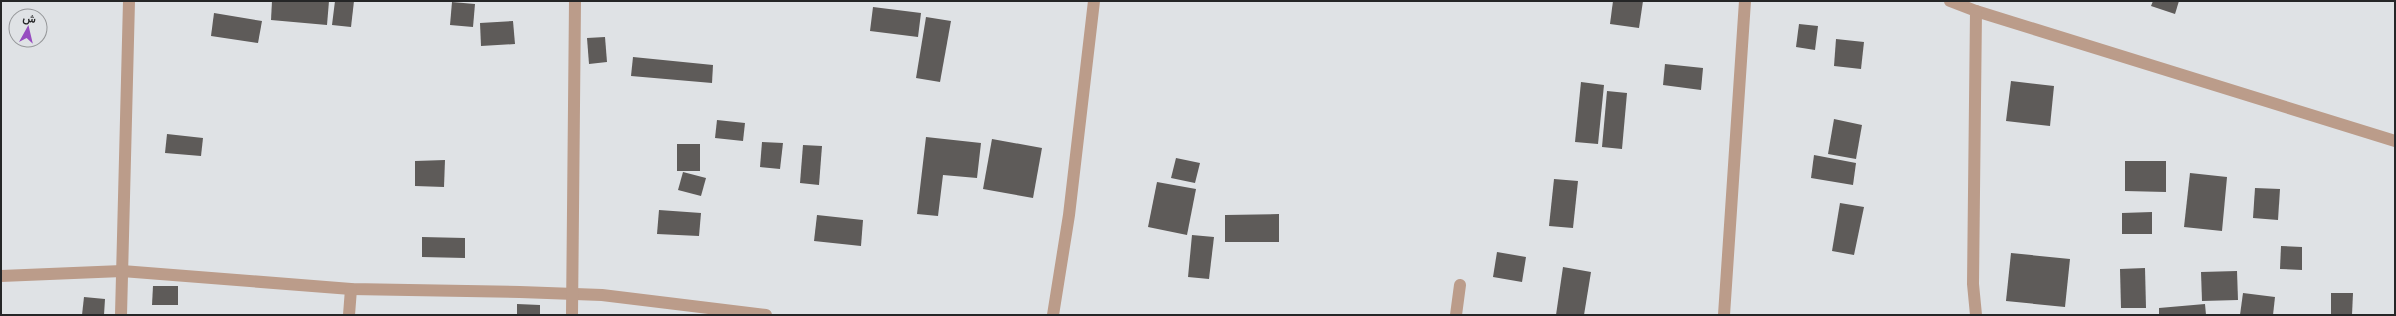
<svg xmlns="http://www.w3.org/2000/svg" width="2396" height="316" viewBox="0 0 2396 316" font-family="Inter,Vazirmatn,sans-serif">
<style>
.building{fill:#5e5b59}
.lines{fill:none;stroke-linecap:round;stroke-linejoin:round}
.minor{stroke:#bb9c8a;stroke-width:12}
</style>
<rect width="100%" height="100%" fill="#dfe2e5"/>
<g class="building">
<polygon points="272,1 329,1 327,25 271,20"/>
<polygon points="335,1 354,1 351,27 332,25"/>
<polygon points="1613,1 1643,1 1639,28 1610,24"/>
<polygon points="2153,1 2179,1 2175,14 2151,6"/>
<polygon points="452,2 475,4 473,27 450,25"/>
<polygon points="873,7 921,13 918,37 870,31"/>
<polygon points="214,13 262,21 258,43 211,36"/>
<polygon points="926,17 951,21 940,82 916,78"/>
<polygon points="513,21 515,44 481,46 480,23"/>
<polygon points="1799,24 1818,26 1815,50 1796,47"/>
<polygon points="605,37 607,62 589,64 587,38"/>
<polygon points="1836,39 1864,42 1861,69 1834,66"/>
<polygon points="633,57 713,65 712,83 631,76"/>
<polygon points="1665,64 1703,68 1701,90 1663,85"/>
<polygon points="2011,81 2054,86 2050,126 2006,121"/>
<polygon points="1581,82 1604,85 1598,144 1575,142"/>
<polygon points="1607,91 1627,93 1622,149 1602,147"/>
<polygon points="1834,119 1862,125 1856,159 1828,154"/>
<polygon points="717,120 745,123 743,141 715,138"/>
<polygon points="167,134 203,138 201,156 165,153"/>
<polygon points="926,137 981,143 977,178 943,175 938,216 917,214"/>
<polygon points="992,139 1042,148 1033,198 983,189"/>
<polygon points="762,142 783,143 780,169 760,167"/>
<rect x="677" y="144" width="23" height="27"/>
<polygon points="803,145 822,146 819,185 800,183"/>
<polygon points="1814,155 1856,163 1853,185 1811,178"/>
<polygon points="1176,158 1200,163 1195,183 1171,178"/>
<polygon points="445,160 444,187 415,186 415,161"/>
<polygon points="2125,161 2166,161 2166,192 2125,191"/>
<polygon points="683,172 706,178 701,196 678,190"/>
<polygon points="2190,173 2227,177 2222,231 2184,227"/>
<polygon points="1554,179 1578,181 1573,228 1549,226"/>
<polygon points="1157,182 1196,189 1187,235 1148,227"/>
<polygon points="2255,188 2280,189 2278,220 2253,218"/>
<polygon points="1840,203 1864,207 1854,255 1832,251"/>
<polygon points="659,210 701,213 699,236 657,234"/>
<polygon points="2152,212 2152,234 2122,234 2122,213"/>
<polygon points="1279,214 1279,242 1225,242 1225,215"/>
<polygon points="817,215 863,220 861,246 814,241"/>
<polygon points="1192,235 1214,237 1209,279 1188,277"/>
<polygon points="422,237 465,238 465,258 422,257"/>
<polygon points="2281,246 2302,247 2302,270 2280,269"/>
<polygon points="1497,252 1526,257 1522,282 1493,277"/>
<polygon points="2011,253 2070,259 2065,307 2006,301"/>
<polygon points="1563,267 1591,272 1584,315 1556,315"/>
<polygon points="2145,268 2146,308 2121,308 2120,269"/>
<polygon points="2237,271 2238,300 2202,301 2201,272"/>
<polygon points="153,286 178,286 178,305 152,305"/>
<polygon points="2243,293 2275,297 2273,315 2240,315"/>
<polygon points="2331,293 2353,293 2352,315 2331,315"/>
<polygon points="84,297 105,299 104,315 82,315"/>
<polygon points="517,304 540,305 540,315 517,315"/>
<polygon points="2205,304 2206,315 2159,315 2159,308"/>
</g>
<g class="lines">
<g class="minor">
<polyline points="1950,1 1976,11 2395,141"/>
<polyline points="1976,11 1973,284 1976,315"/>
<polyline points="1,276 122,271 351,289 520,292 602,295 766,315"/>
<polyline points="121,315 129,1"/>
<polyline points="349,315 351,289"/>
<polyline points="572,315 575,1"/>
<polyline points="1053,315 1069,215 1094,1"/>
<polyline points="1456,315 1460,285"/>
<polyline points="1724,315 1745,1"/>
</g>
</g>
<rect width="2396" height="316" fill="none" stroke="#252627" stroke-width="4"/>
<g transform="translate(28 28) rotate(8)"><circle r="19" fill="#dfe2e5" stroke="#959799"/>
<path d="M0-3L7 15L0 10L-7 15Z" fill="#974dc0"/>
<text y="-6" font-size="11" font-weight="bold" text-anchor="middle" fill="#252627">ش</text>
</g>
</svg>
